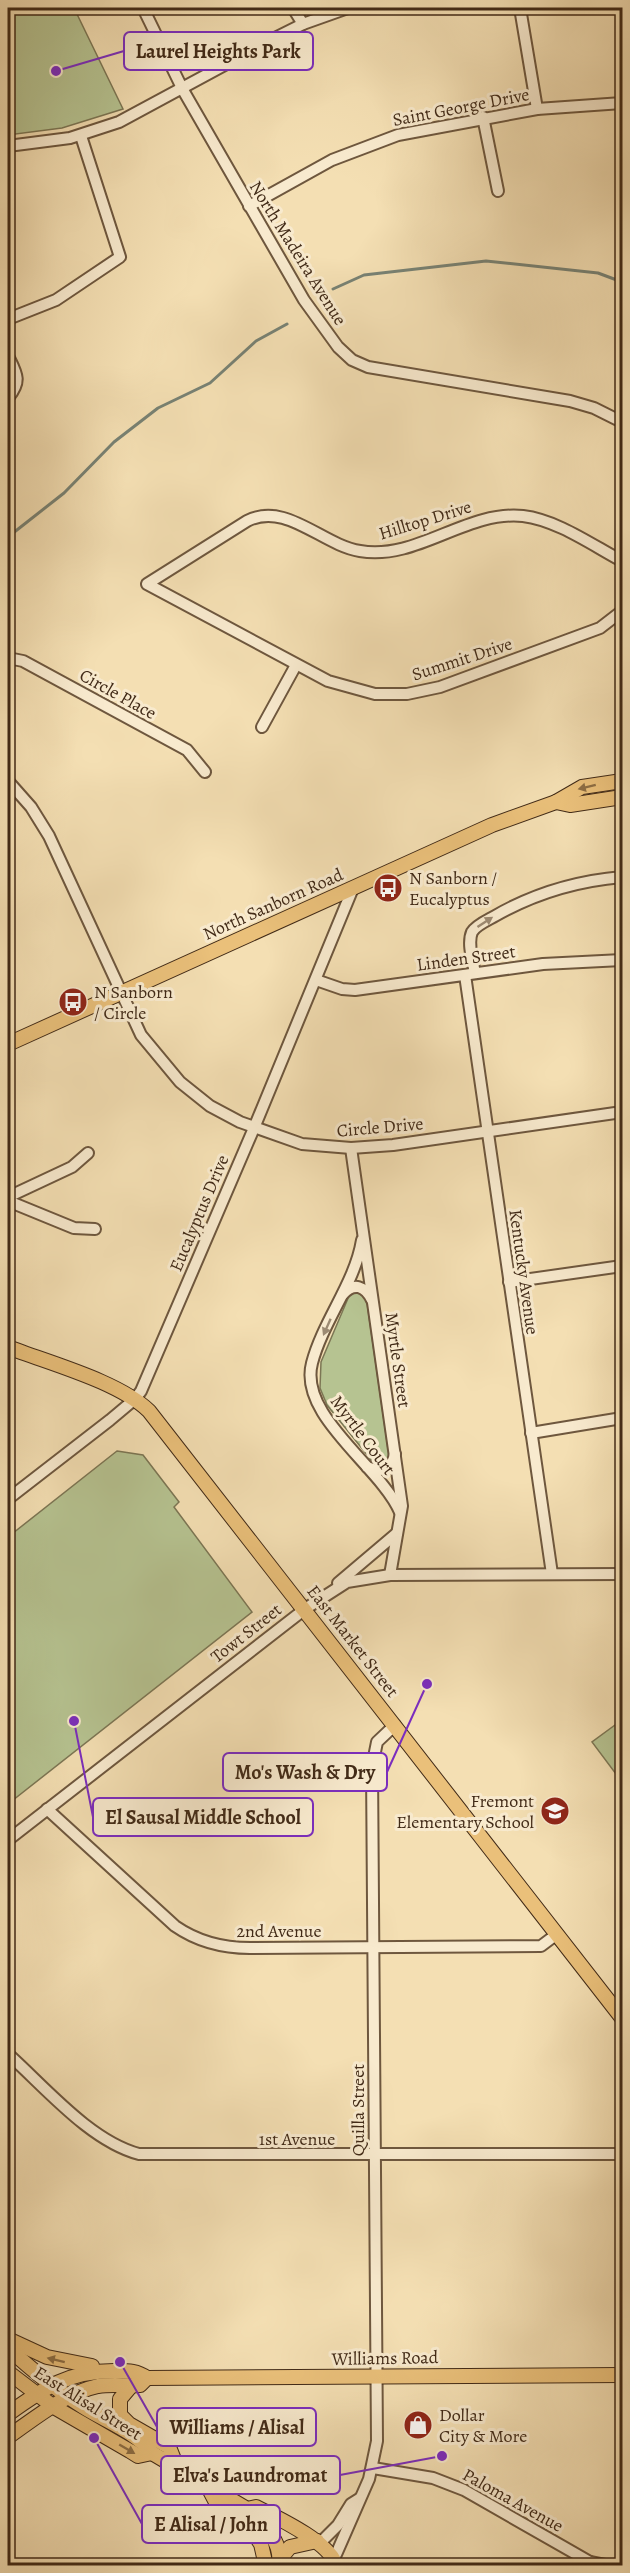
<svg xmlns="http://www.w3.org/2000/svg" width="630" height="2573" viewBox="0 0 630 2573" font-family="Alegreya,serif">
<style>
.green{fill:#b6c391;stroke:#7c7654;stroke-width:1.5}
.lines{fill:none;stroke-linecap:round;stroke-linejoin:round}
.stream{stroke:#788274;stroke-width:3}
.minor-casing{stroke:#6e573e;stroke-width:14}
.major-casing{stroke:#412a17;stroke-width:16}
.minor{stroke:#f8eace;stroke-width:10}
.major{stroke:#eac07a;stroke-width:14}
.oneway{fill:#8d6e44}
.oneway2{fill:#9c8a72}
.labels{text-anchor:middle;stroke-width:6;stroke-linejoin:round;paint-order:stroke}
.street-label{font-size:18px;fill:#412a17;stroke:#f8eace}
.poi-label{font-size:18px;fill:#412a17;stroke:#f8eace;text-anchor:start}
.leader{fill:none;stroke:#7b2cbf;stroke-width:2}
.callout-dot{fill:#7b2cbf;stroke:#f8eace;stroke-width:2}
.callout{fill:#f8eace;stroke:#7b2cbf;stroke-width:2}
.callout-label{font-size:20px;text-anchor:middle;font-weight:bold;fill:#412a17}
</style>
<rect width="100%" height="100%" fill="#f4dfb3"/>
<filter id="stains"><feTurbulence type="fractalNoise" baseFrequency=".00333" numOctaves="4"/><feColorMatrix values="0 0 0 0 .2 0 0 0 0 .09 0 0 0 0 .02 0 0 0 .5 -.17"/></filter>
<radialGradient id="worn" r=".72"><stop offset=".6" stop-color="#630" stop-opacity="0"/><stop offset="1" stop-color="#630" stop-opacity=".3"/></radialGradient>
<g class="green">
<polygon points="8,8 74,8 123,109 62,128 8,135"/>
<polygon points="360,1291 366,1296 389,1456 387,1463 376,1466 327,1405 320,1388 321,1362 349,1296 351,1292"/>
<polygon points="117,1451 143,1455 179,1502 174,1507 252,1612 8,1804 8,1537"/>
<polygon points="615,1725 622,1736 622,1782 592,1742"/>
</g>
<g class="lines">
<g class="stream">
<polyline points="333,289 364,275 486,261 598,273 622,282"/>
<polyline points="8,537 64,493 114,442 158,408 210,383 256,341 287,324"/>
</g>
<g class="minor-casing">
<g id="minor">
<polyline points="143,8 183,90 304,300 338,347 352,360 368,367 570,401 594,408 622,422"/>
<polyline points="293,8 303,24"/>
<polyline points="520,8 537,109"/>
<polyline points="483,117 498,191"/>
<polyline points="8,146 70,138 119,122 271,40 303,24 348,8"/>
<polyline points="249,206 332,160 398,135 537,109 622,103"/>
<polyline points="8,319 56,300 120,257 81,136"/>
<path d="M8 356C17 374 22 381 8 398"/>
<path d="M622 561C592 545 557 520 523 516 466 510 417 561 360 551 322 545 286 501 247 521L147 584 328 681 375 694H407L440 687 600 628 622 611"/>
<polyline points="8,658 23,661 187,750 205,772"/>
<polyline points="262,727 296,665"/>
<polyline points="8,781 31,807 49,836 141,1035 180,1082 210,1106 240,1122 302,1144 351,1148 393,1145 622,1112"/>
<path d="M475 973C473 962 467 943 472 932 476 925 488 920 495 916 535 893 576 881 622 877"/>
<polyline points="465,975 552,1574"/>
<polyline points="316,980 342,989 355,990 543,964 622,960"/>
<polyline points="351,1148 402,1506 390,1575"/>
<polyline points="8,1197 72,1167 88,1153"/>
<polyline points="8,1201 74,1228 95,1229"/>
<path d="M362 1240C355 1283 323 1321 312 1363 298 1416 381 1467 400 1512"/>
<polyline points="509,1282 622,1266"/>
<path d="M343 1294C354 1282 365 1286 372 1300"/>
<polyline points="531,1433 622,1418"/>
<path d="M367 1467C381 1473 392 1470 395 1454"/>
<polyline points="8,1499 110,1420 135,1399 141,1391 254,1128 353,888"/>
<polyline points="338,1583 397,1533"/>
<path d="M47 1809 175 1926C198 1942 222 1948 250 1948L541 1946 557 1934"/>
<polyline points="8,1840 305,1609 347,1582 390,1575 622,1574"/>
<path d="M8 2054C45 2087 90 2141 139 2154H622"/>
<polyline points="373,2468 433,2478 464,2490 597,2566"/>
<polyline points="320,2543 338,2525 351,2504 359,2499"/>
<polyline points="334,2559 369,2479 377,2441 372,1767 377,1742 395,1725"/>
<polyline points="591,2562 611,2566"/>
</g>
</g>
<g class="major-casing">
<g id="major">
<polyline points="556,802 570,805 622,797"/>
<polyline points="8,1044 492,825 556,802 582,787 622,781"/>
<path d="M8 1347C48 1363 118 1381 149 1411L622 2018"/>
<polyline points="8,2339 47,2357 92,2366"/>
<path d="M8 2348C31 2369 55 2389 82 2406 105 2421 135 2431 152 2453L247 2509 256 2507C276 2517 332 2543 336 2566"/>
<polyline points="8,2372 54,2407 130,2451 138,2456 152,2453"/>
<polyline points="131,2386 120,2399 120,2415 129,2424 169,2447 177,2467"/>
<path d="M8 2414C44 2388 70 2370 117 2371 129 2371 137 2371 147 2378L622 2375"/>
<path d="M8 2437C34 2419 65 2393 98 2386 112 2384 126 2386 140 2385L147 2378"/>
<polyline points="208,2487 218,2506 238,2518 253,2532 261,2544 266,2566"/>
<path d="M247 2509 249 2517C268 2528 282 2542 279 2566"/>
<polyline points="280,2559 290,2547 317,2541"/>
</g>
</g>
<use href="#minor" class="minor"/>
<use href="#major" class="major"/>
</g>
<defs><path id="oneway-solid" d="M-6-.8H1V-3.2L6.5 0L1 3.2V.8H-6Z" transform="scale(1.5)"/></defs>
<g class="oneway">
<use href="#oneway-solid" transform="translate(587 787) rotate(166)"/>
<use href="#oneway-solid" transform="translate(56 2360) rotate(-166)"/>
<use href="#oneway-solid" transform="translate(127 2449) rotate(30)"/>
</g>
<g class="oneway2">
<use href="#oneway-solid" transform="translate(485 922) rotate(-33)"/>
<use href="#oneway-solid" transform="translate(327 1327) rotate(114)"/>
</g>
<defs>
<g id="bus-disc" transform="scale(1.5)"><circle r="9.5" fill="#8f2418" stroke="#f8eace"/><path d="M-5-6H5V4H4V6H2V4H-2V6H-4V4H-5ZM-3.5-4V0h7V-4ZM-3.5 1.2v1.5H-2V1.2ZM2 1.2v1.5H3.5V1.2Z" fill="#fff"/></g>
<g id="school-disc" transform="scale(1.5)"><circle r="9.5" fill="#8f2418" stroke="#f8eace"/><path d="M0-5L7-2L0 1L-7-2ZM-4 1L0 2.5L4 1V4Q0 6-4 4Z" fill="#fff"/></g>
<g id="shop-disc" transform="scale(1.5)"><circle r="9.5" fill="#8f2418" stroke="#f8eace"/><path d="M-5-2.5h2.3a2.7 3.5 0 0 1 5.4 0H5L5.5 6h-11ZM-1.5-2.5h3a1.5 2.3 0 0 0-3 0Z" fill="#fff"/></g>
</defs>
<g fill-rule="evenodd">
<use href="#bus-disc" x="388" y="888"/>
<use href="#bus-disc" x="73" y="1002"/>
<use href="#school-disc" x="555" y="1811"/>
<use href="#shop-disc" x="418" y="2425"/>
</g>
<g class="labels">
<g class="street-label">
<text transform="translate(461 107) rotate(-11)" y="6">Saint George Drive</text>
<text transform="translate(298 253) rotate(58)" y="6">North Madeira Avenue</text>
<text transform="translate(425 520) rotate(-17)" y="6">Hilltop Drive</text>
<text transform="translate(462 659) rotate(-18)" y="6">Summit Drive</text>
<text transform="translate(118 694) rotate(29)" y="6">Circle Place</text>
<text transform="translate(273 904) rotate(-24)" y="6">North Sanborn Road</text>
<text transform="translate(466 958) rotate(-8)" y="6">Linden Street</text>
<text transform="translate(380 1127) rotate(-5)" y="6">Circle Drive</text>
<text transform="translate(199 1213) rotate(-67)" y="6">Eucalyptus Drive</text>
<text transform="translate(524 1272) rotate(82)" y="6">Kentucky Avenue</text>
<text transform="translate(398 1360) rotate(82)" y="6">Myrtle Street</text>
<text transform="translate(363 1435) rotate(53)" y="6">Myrtle Court</text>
<text transform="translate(246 1633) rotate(-38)" y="6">Towt Street</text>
<text transform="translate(353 1641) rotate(52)" y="6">East Market Street</text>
<text x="279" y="1937">2nd Avenue</text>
<text transform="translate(358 2110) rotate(-90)" y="6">Quilla Street</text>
<text x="297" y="2145">1st Avenue</text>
<text transform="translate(385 2358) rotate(-1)" y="6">Williams Road</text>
<text transform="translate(88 2403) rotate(32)" y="6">East Alisal Street</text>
<text transform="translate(513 2500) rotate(29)" y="6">Paloma Avenue</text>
</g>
<g class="poi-label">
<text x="409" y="884">N Sanborn /<tspan x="409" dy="21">Eucalyptus</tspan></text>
<text x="94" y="998">N Sanborn<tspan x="94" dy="21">/ Circle</tspan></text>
<text x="534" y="1807" text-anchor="end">Fremont<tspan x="534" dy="21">Elementary School</tspan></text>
<text x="439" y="2421">Dollar<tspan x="439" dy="21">City &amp; More</tspan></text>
</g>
</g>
<path class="leader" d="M56 71L124 51M427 1684L387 1772M74 1721L93 1817M120 2362L157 2427M442 2456L340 2475M94 2438L142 2524"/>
<g class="callout-dot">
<circle cx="56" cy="71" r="6"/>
<circle cx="427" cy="1684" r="6"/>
<circle cx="74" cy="1721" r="6"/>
<circle cx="120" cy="2362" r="6"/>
<circle cx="442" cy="2456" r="6"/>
<circle cx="94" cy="2438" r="6"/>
</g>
<g class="callout">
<rect x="124" y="32" width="189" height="38" rx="6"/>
<rect x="223" y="1753" width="164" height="38" rx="6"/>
<rect x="93" y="1798" width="220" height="38" rx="6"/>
<rect x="157" y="2408" width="159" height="38" rx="6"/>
<rect x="161" y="2456" width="179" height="38" rx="6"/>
<rect x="142" y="2505" width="138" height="38" rx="6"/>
</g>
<g class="callout-label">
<text x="218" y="58">Laurel Heights Park</text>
<text x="305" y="1779">Mo's Wash &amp; Dry</text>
<text x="203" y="1824">El Sausal Middle School</text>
<text x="237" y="2434">Williams / Alisal</text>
<text x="250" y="2482">Elva's Laundromat</text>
<text x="211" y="2531">E Alisal / John</text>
</g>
<rect width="630" height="2573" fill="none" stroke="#f4dfb3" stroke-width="30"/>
<rect x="9" y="9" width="612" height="2555" fill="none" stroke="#412a17" stroke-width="3"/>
<rect x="15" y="15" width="600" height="2543" fill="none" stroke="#412a17" stroke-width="1.5"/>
<rect width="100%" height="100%" filter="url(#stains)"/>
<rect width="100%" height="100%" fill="url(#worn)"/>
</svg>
